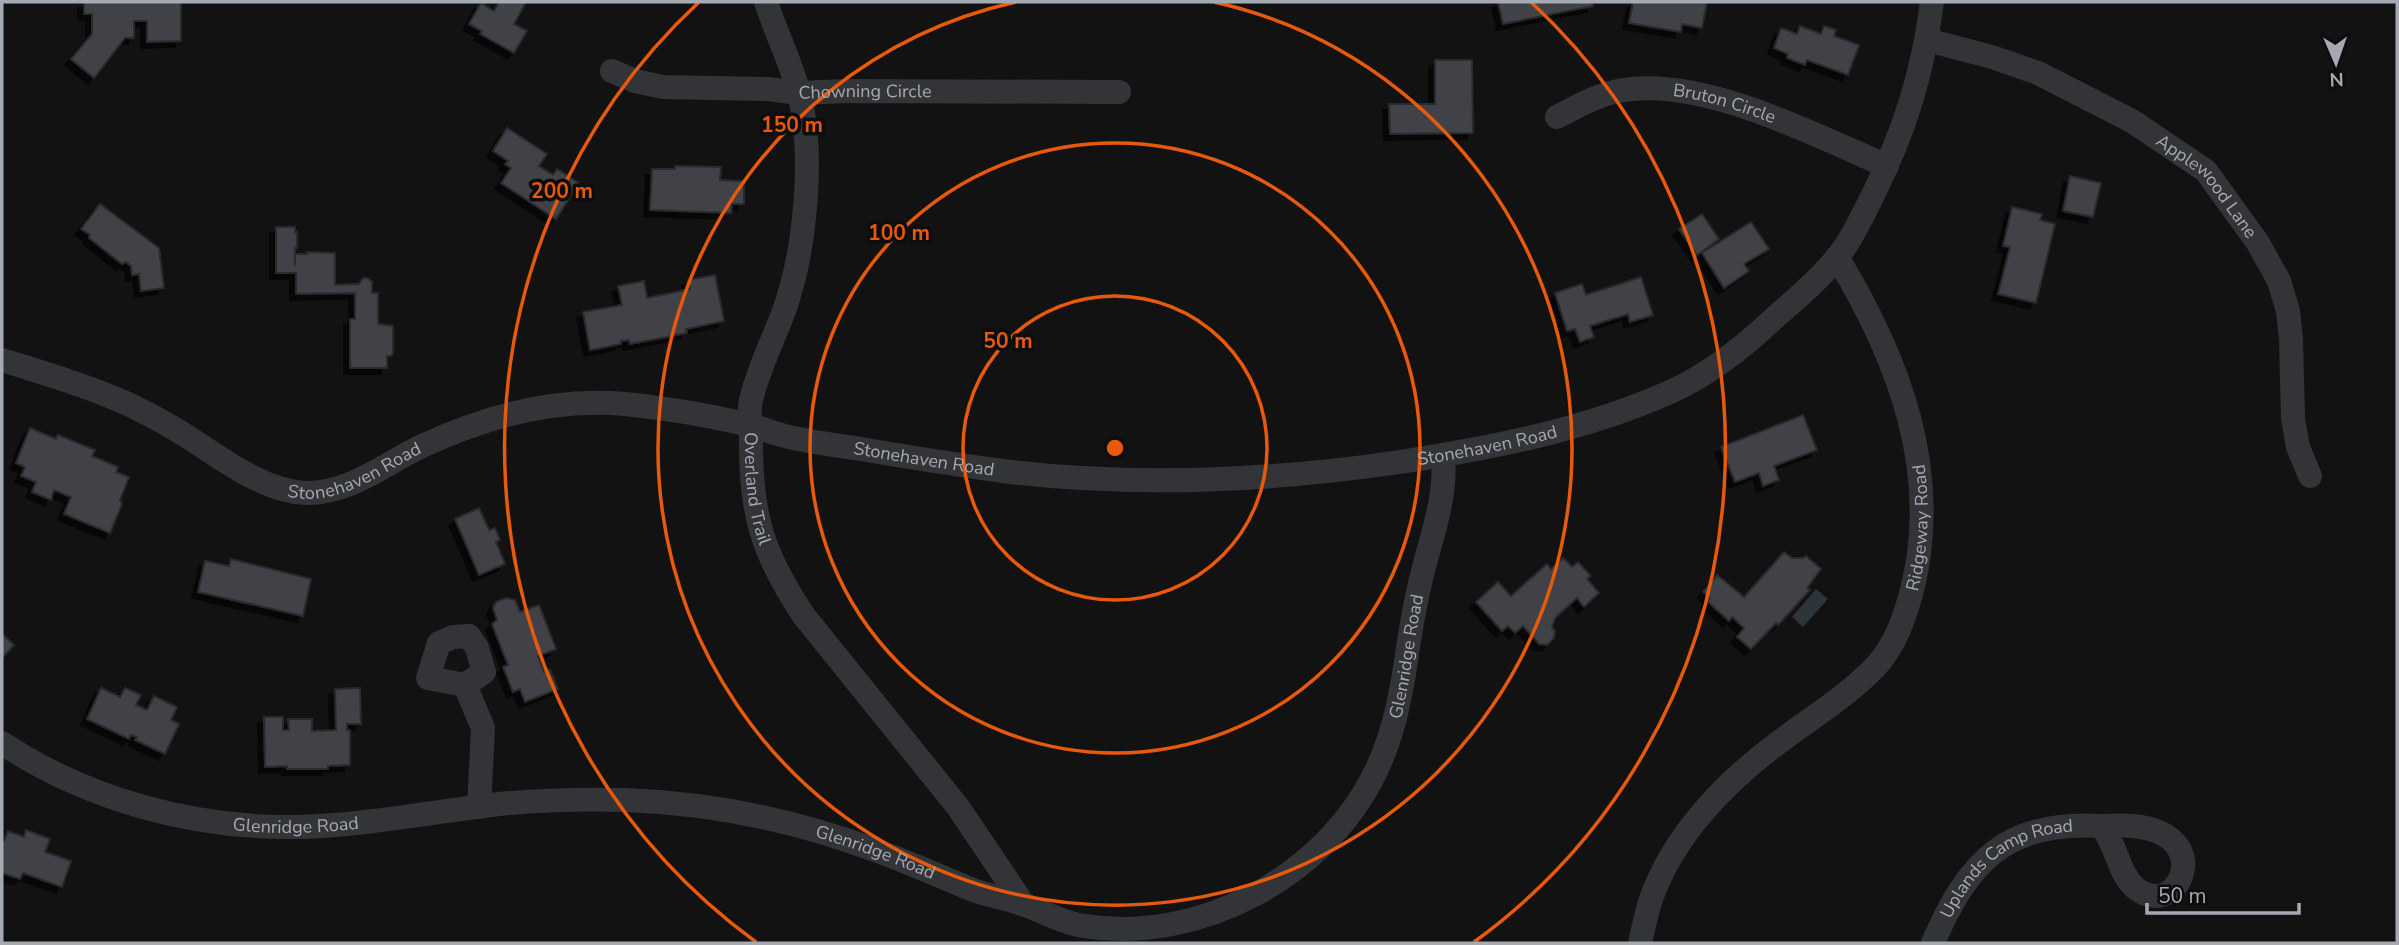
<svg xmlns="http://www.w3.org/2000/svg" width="2399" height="945" viewBox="0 0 2399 945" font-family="'Nunito Sans',sans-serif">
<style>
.water{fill:#2d343a}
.building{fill:#414246;stroke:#2c2c2f;stroke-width:2;filter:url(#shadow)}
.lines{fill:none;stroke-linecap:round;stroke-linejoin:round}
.minor{stroke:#333437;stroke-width:24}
.ring{fill:none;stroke:#e8590c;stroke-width:3.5}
.labels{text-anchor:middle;stroke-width:7;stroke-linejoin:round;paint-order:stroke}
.street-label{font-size:18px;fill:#a5a9b2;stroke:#0d0d0e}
.centre{fill:#e8590c;stroke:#0d0d0e;stroke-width:3.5}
.ring-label{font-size:21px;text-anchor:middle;font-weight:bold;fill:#e8590c;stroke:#0d0d0e;stroke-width:7;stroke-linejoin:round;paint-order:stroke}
</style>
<defs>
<filter id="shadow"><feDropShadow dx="-6" dy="6" stdDeviation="0" flood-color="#0009"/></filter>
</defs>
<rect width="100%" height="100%" fill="#121213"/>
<polygon class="water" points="1816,589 1828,599 1803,627 1792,617"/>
<g class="building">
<polygon points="84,2 181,2 181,41 147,42 147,21 134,21 134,38 125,38 94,78 71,59 92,34 92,14 84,14"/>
<polygon points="499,2 526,2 514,24 527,31 514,53 480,34 482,31 469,24 481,3 494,11"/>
<polygon points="1498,2 1592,2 1593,6 1503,24"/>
<polygon points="1633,2 1707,2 1702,28 1682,24 1681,32 1629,23"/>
<polygon points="1800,26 1821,34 1824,26 1836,30 1834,36 1859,45 1848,75 1807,60 1805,65 1787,58 1788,54 1774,48 1781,28 1797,34"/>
<polygon points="1435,60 1472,60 1473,133 1390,134 1389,104 1435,104"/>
<polygon points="507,128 547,154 539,166 553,175 557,169 579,183 556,219 501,183 511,168 505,164 508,161 493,151"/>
<polygon points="675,166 721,167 720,180 744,181 744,204 732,204 731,213 650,210 652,169 675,169"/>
<polygon points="2070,176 2101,183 2093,217 2063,211"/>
<polygon points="100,204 159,248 164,288 141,291 139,274 132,275 131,266 126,262 122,264 89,238 90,235 81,229"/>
<polygon points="2012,207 2042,214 2040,220 2055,224 2036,303 1998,294 2010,247 2003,246"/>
<polygon points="1702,214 1719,239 1697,255 1679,229"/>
<polygon points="1751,222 1769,249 1744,264 1749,271 1724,288 1702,253"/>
<polygon points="276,227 295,227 295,232 297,232 297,248 295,248 295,265 295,254 307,254 307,252 335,253 335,285 359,284 363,278 368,278 372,282 372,293 378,293 378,324 393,326 393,353 391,356 387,356 387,368 350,368 350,319 355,319 355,293 296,294 296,273 276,273"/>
<polygon points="715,275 724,321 686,329 687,333 630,344 629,340 621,341 621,344 590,350 583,312 622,305 618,286 644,281 647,298 690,289 688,280"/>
<polygon points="1641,277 1653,315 1630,322 1628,314 1590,326 1594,337 1580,342 1575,329 1567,331 1555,293 1582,284 1586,295"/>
<polygon points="1803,415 1817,450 1774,466 1779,480 1763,486 1759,473 1735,482 1721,447"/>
<polygon points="30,428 56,439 58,435 95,450 92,456 118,467 116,472 129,477 120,500 122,504 110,533 64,514 71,497 54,490 51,500 32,492 36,482 21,476 25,467 16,463"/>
<polygon points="479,508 489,530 495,528 500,540 496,542 505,564 479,575 455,519"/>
<polygon points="1784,552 1792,558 1803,558 1806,556 1821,569 1807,588 1810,590 1778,625 1776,623 1751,649 1737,637 1744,628 1732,617 1729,621 1707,601 1710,598 1703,592 1717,575 1744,597"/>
<polygon points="1563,558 1572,567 1578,562 1591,576 1587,579 1599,593 1584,607 1577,598 1555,618 1552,627 1555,631 1554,638 1547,645 1539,644 1523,626 1515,633 1508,626 1502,631 1476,602 1498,582 1511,596 1547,564 1551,569"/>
<polygon points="231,559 311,579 303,616 198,592 205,561 229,566"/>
<polygon points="506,598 515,600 520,612 539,605 556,649 538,656 544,672 550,670 558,689 525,702 520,689 513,692 503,667 508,665 492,624 497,620 493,608 496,602"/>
<polygon points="2,634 14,645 2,658"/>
<polygon points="101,688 120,697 125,688 141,695 136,705 147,710 154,696 177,707 171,720 179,724 165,754 135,740 137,737 131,735 129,739 87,719"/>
<polygon points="360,688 361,724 347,724 347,730 350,730 350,765 328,766 328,769 287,769 287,766 265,767 264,717 283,717 283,730 289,730 288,719 312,719 312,731 336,730 335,689"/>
<polygon points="26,830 50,839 45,852 71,861 62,887 23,873 20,879 2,873 2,840 4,841 8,831 24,837"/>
</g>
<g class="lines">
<g class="minor">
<path id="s1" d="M766 2C776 34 792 64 800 97 809 135 808 179 804 218 801 249 794 282 784 311 773 340 758 370 751 400 748 412 751 426 751 437 750 513 762 553 804 616L958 807 1024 905"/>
<path id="s2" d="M1927 40 1992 57 2038 73 2132 121 2206 171 2258 243 2279 281 2288 311 2291 339 2293 419 2298 447 2310 476"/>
<path id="s3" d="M612 71 635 81 663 87 768 89 799 93 846 91 1119 92"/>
<path id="s4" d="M1557 117C1581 104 1604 91 1632 89 1711 81 1815 135 1887 166"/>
<path id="s5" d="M2 360C44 373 88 386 128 404 142 411 155 417 168 425 210 448 258 492 307 493 350 493 383 465 420 447 484 417 553 397 625 404 666 408 706 415 746 424 761 428 775 434 789 437 811 442 833 445 855 448 907 457 958 465 1010 472 1141 487 1270 481 1400 462 1491 448 1585 430 1670 392 1708 375 1740 350 1770 322 1792 302 1816 283 1835 260 1852 240 1862 216 1874 193 1905 130 1923 72 1932 2"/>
<polyline points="465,685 428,678 439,643 453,637 469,636 477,648 484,672 465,685 483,728 479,807"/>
<path id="s6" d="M2 743C86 799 192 828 293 827 362 826 430 812 499 804 540 800 584 799 625 800 710 803 793 820 872 849 906 861 939 876 973 890 990 896 1008 899 1025 905 1045 912 1063 923 1084 926 1199 944 1325 877 1376 771 1392 738 1399 704 1405 668 1409 638 1414 608 1421 579 1431 537 1447 498 1443 455"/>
<path d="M2101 826C2111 826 2123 825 2133 826 2217 834 2179 919 2138 890 2118 876 2118 846 2101 826Z"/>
<path id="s7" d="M1640 943C1643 930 1646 915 1650 902 1672 836 1727 780 1782 740 1814 716 1850 694 1877 665 1895 645 1904 619 1911 594 1943 474 1899 359 1837 257"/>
<path id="s8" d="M1933 943C1968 861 2007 820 2101 826"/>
</g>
</g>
<g class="ring">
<circle cx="1115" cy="448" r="152"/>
<circle cx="1115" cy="448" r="305"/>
<path d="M1214 2A457 457 0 1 1 1016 2"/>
<path d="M756 942A610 610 0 0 1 699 2M1531 2A610 610 0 0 1 1474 942"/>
</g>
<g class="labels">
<g class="street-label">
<text dy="6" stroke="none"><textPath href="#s3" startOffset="256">Chowning Circle</textPath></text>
<text dy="6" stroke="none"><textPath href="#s4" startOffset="175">Bruton Circle</textPath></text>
<text dy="6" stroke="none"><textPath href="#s2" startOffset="322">Applewood Lane</textPath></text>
<text dy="6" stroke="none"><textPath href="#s5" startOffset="1542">Stonehaven Road</textPath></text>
<text dy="6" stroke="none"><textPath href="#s5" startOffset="975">Stonehaven Road</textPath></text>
<text dy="6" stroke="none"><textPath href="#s5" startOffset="387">Stonehaven Road</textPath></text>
<text dy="6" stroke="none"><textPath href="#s1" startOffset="502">Overland Trail</textPath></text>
<text dy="6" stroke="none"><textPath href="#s7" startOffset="522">Ridgeway Road</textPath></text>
<text dy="6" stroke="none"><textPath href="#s6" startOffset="1591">Glenridge Road</textPath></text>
<text dy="6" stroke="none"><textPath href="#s6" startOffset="310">Glenridge Road</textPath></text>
<text dy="6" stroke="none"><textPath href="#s6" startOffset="898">Glenridge Road</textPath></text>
<text dy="6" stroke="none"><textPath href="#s8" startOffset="112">Uplands Camp Road</textPath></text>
</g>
</g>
<circle cx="1115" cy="448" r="10" class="centre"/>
<g class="ring-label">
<text x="792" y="132">150 m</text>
<text x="562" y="198">200 m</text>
<text x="899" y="240">100 m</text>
<text x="1008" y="348">50 m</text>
</g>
<rect width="2399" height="945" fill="none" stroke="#a5a9b2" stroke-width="7"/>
<g transform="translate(2336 63) rotate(178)" stroke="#0d0d0e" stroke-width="5" paint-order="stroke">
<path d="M0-5L12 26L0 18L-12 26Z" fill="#a5a9b2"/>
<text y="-10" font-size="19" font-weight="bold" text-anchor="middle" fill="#a5a9b2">N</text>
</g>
<path d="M2147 903v10h152v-10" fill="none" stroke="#a5a9b2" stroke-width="3.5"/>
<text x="2158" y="903" font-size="21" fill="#a5a9b2" stroke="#0d0d0e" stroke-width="5" paint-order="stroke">50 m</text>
</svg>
